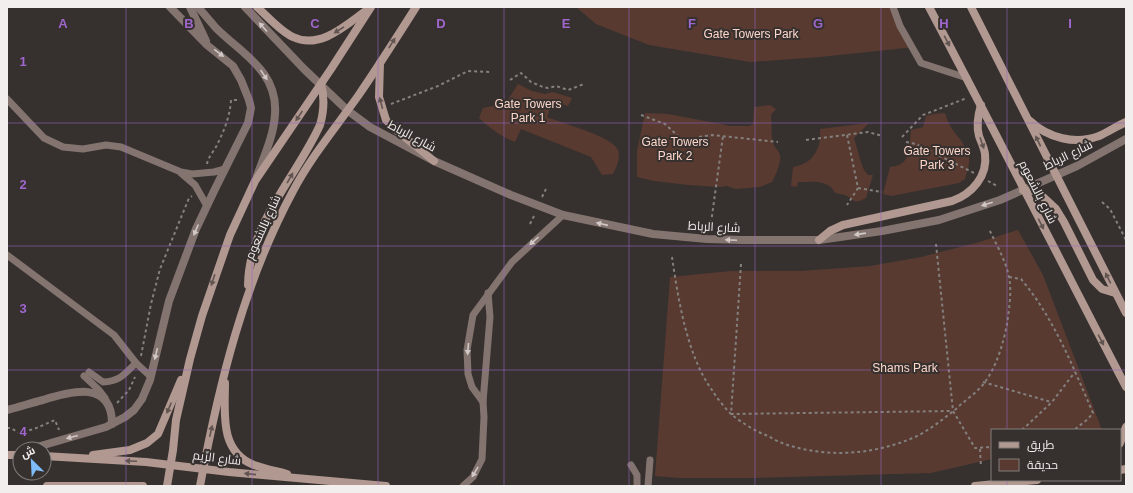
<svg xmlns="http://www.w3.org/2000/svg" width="1133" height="493" viewBox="0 0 1133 493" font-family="Arial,Cairo,sans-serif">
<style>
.green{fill:#583a31}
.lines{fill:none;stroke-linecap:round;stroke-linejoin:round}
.path{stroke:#84807e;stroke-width:2;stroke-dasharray:3 3;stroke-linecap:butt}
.service{stroke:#84746f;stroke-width:7}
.minor{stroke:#84746f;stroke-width:8}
.tertiary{stroke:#84746f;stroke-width:8}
.secondary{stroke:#b19890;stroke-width:8}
.oneway{fill:#d1c9c7}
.oneway2{fill:#615551}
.grid{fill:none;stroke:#9f66cd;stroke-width:1;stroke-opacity:0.55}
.labels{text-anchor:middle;stroke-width:4;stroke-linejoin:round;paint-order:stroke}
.park-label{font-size:12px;fill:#fdd6ca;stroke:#36312f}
.street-label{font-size:12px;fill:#f2eeed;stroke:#36312f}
.grid-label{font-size:13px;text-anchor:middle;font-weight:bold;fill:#9f66cd;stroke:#36312f;stroke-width:4;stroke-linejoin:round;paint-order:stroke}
</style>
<rect width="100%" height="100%" fill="#36312f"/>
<g class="green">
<polygon points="576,7 891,7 915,47 820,57 750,62 649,45 596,24"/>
<path d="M518 84 532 91 545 94 553 92 572 98 568 106 553 101 547 117C561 123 612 136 618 150 621 158 617 166 613 174L602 175 591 157 521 129 515 142C501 137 490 128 479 118L483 108 502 104 509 98Z"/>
<path d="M770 105 776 109 771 115C772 123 771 130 772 138 773 148 778 148 780 155 782 161 775 177 772 182L760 187 736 189 727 186 720 187 688 185 654 181 637 177V151L645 113 668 114 731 126H749L753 124 754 107Z"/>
<path d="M944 113 946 115C949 132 966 140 969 157 970 164 967 172 965 179L959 183 891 196 883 194 890 167C912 166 909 146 911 130L923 127 926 116 933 114Z"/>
<path d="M869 123 854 138 861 162 864 170 868 175H873L866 198C853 205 856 200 845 195 842 194 838 194 835 193 829 179 811 182 798 182L797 187 791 186 793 167C813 164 822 148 820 129Z"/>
<polygon points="1018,230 1043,275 1102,430 992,430 992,459 931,473 754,478 679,478 655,476 670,277 731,271 800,271 870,266 921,257 976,243"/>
</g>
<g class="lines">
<g class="path">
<polyline points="510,80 521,73 531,82 543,87 548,88 556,86 568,90 584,84"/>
<polyline points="391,104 438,86 468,71 491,72"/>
<polyline points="641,115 665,124 678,136"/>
<polyline points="847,135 858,188 847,205"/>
<polyline points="699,137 712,135 778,142"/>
<polyline points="902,137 923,115 967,98"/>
<polyline points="806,140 868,132 883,136"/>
<polyline points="906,142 916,144 974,173"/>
<path d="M207 164C208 157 214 151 217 145 224 131 230 116 231 100H240"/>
<polyline points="988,181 997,186"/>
<polyline points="858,188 882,192"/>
<polyline points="542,197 546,189"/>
<polyline points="1102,202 1110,209 1126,240"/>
<polyline points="711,223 723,136"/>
<polyline points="530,224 535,214"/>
<polyline points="936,244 953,411 975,448 992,447"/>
<path d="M672 257C678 298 687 356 712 390 717 398 724 407 731 414 742 423 755 431 768 436 775 440 783 444 791 446 832 458 876 454 915 437 930 430 943 419 956 409 963 402 972 396 979 389 995 373 1003 345 1007 324 1009 309 1012 292 1009 277 1006 261 996 244 989 229"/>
<polyline points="741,264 731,414 952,411"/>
<path d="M1009 277 1021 279C1054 318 1073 367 1093 413L1088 419 1074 430"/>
<polyline points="141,356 151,304 160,269 189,198 192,196"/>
<polyline points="983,382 1051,402"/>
<polyline points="117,403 129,390 135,377"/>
<polyline points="7,428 11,428 19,433 34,429 55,420 59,430"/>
<polyline points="1022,430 1052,402 1075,372"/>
<polyline points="980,449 981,467"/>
</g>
<g class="service">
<polyline points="893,7 900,26 921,63 967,78"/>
<polyline points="7,99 44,138 63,147 83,149 106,145 121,147 181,172 192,174 214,172 225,169"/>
<polyline points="181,173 195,185 207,206"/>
<polyline points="7,255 114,335 136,363 150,376"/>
<path d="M89 372 103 382C121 381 124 374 136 363"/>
<polyline points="84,376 98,389 105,398"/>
<polyline points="483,402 490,317 488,293"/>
<polyline points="631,465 637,475 637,486"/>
<polyline points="463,486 473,477 482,459 484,417 483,402 472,387 468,374 467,350 473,315 512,262 563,215"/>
<polyline points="648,486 650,460"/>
</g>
<g class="minor">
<polyline points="190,7 206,41"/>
<path d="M7 410C19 407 31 403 43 400 72 391 112 380 112 424"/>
<polyline points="30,449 106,427 125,417 134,410 142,399 150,380 169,301 196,229 214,191 248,123 251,108 249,100 241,80 233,66 207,45 170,7"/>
</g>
<g class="tertiary">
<path d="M198 7C204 14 210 21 216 28 242 54 278 71 275 114 274 135 264 156 257 176"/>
<polyline points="245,7 304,69 347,110 370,127 434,161 511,195 563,215 653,234 707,239 742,240 819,240 882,231 939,220 1000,200 1077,166 1126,139"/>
</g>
<g class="secondary">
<path d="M257 7C267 16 281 32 293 37 320 50 346 25 367 10"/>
<path d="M929 7C996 133 1060 260 1126 387"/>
<polyline points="971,7 1126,313"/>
<polyline points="380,63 379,97 386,120 396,130 434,161"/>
<path d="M1030 121C1048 138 1075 145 1099 136 1108 132 1117 126 1126 122"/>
<polyline points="1023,190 1034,191 1042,196 1056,209 1064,222 1093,280 1102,289 1115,293"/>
<path d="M819 240 830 231 843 225 952 201C972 194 988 176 985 154 984 147 981 142 979 136 976 125 978 115 981 105"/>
<path d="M248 285C249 223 296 178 320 125 324 111 325 98 321 84"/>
<path d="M225 383C225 413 219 451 254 465 265 469 276 471 287 474"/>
<polyline points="1120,443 1126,427"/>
<polyline points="7,455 20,455"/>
<polyline points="93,455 130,450 147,443 158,434 181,380"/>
<polyline points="44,456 146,462 229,472 386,486"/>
<polyline points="1120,470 1126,469"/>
<polyline points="47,486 143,486"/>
<polyline points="167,486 173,450 176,420 190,359 202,316 230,235 255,181 331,69 371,7"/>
<path d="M200 486C219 384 244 282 293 191 311 157 336 127 358 96 378 67 397 37 416 7"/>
<polyline points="975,486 1037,480"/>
</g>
</g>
<defs><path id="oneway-solid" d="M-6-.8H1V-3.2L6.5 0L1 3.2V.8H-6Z"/></defs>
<g class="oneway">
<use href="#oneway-solid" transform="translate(263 27) rotate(-132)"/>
<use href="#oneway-solid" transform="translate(219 53) rotate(37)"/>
<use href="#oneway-solid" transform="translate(264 75) rotate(56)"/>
<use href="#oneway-solid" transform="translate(987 204) rotate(162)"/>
<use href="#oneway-solid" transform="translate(602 224) rotate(-167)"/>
<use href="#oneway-solid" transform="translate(196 230) rotate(113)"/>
<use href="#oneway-solid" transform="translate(860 234) rotate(172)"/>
<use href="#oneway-solid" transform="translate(731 240) rotate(-178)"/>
<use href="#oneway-solid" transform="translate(534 241) rotate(138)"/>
<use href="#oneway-solid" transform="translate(468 349) rotate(95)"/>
<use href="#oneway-solid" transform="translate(156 354) rotate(104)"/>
<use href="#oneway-solid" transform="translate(72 437) rotate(165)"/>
<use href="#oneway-solid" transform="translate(475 472) rotate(121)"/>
</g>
<g class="oneway2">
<use href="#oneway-solid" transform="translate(339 30) rotate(148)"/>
<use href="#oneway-solid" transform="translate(947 41) rotate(62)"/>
<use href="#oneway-solid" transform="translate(392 43) rotate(-58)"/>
<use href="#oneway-solid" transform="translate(381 103) rotate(-105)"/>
<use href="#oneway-solid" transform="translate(299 116) rotate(124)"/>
<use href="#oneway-solid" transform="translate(1038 141) rotate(-116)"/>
<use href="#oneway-solid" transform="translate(982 143) rotate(71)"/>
<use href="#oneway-solid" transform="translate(290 178) rotate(-60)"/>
<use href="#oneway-solid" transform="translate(1041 224) rotate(63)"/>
<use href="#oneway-solid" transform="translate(1108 278) rotate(-117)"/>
<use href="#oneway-solid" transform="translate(213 280) rotate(108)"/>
<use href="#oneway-solid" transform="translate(1101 340) rotate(62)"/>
<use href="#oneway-solid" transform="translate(169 408) rotate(113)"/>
<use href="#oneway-solid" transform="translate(211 431) rotate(-77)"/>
<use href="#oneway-solid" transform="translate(131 461) rotate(-177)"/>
<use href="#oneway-solid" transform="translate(250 474) rotate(-174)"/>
</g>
<path class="grid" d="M126 7V486M252 7V486M378 7V486M504 7V486M629 7V486M755 7V486M881 7V486M1007 7V430M7 123H1126M7 246H1126M7 370H1126M1007 480V486"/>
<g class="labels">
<g class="park-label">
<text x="751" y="38">Gate Towers Park</text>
<text x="528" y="108">Gate Towers<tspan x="528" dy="14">Park 1</tspan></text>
<text x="675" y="146">Gate Towers<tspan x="675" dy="14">Park 2</tspan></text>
<text x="937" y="155">Gate Towers<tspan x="937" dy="14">Park 3</tspan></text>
<text x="905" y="372">Shams Park</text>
</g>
<g class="street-label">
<text transform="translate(412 136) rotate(28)" y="4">شارع الرباط</text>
<text transform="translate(1068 155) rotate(-26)" y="4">شارع الرباط</text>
<text transform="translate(1038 192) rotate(63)" y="4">شارع بالشعوم</text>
<text transform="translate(263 227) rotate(-66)" y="4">شارع بالشعوم</text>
<text transform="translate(714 227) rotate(3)" y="4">شارع الرباط</text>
<text transform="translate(217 458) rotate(7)" y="4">شارع الرِّيم</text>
</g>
</g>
<g class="grid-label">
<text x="63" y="28">A</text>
<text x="189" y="28">B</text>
<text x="315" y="28">C</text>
<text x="441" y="28">D</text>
<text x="566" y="28">E</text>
<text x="692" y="28">F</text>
<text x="818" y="28">G</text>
<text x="944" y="28">H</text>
<text x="1070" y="28">I</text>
<text x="23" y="66">1</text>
<text x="23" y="189">2</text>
<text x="23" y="313">3</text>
<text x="23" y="436">4</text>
</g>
<rect width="1133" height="493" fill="none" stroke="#f2eeed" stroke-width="16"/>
<rect x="991" y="429" width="130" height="52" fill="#36312f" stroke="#817d7b"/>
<rect x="999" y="442" width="20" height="6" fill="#b19890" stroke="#817d7b"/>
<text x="1027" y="449" font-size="12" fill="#f2eeed">طريق</text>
<rect x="999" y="459" width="20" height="12" fill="#583a31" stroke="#817d7b"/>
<text x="1027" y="469" font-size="12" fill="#f2eeed">حديقة</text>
<g transform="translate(32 461) rotate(336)"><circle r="19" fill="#36312f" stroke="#817d7b"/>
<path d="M0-3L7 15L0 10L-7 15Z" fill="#7ebdf9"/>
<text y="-6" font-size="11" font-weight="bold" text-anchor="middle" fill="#f2eeed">ش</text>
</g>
</svg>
